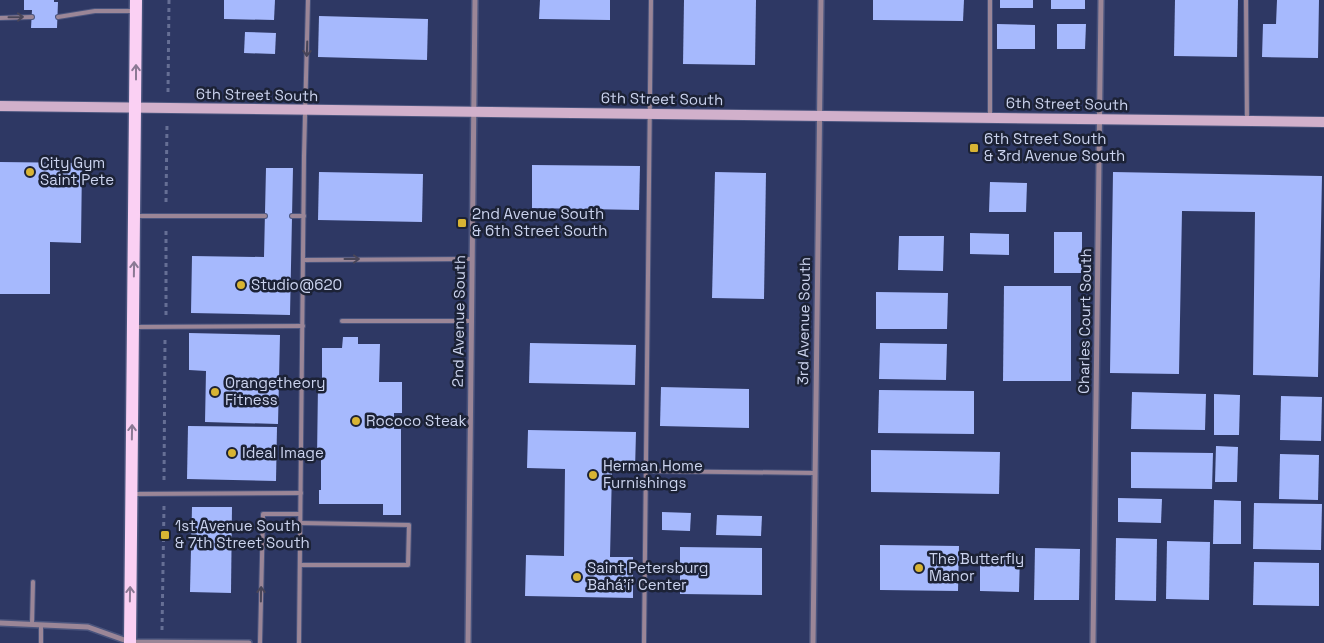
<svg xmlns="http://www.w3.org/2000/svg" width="1324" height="643" viewBox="0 0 1324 643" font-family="'Space Grotesk',sans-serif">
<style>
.building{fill:#a6b9fd}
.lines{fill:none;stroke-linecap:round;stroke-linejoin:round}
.lane-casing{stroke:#4a547d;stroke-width:6}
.street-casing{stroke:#4a547d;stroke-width:8}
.secondary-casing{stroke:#4a547d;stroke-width:12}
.primary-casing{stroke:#4a547d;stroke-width:15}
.path{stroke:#666f95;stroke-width:3;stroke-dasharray:4 4;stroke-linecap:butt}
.lane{stroke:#9b8697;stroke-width:4}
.street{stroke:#9b8697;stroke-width:5}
.secondary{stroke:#d1b0cb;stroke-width:10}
.primary{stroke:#fad0f3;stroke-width:12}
.oneway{stroke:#484558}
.oneway2{stroke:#8b7994}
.poi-dot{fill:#d8b434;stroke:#1c2236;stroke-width:2}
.labels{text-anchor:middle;stroke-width:5;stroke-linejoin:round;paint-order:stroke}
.street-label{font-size:15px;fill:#cbd3ee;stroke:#1c2236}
.poi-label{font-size:15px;fill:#cbd3ee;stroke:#1c2236;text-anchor:start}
</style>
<rect width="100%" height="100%" fill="#2e3864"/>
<g class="building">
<polygon points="24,0 54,0 54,2 58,2 57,28 31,28 32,10 24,10"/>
<polygon points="224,0 275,0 274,20 224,19"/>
<polygon points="540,0 610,0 610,20 539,19"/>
<polygon points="684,0 756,0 755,65 683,64"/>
<polygon points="873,0 964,0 963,21 873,20"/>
<rect x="1000" y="0" width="33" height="8"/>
<rect x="1051" y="0" width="34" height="9"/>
<polygon points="1175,0 1238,0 1237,57 1174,56"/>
<polygon points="1277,0 1319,0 1318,58 1262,57 1263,24 1276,24"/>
<polygon points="319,16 428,19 427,60 318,57"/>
<polygon points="997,24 1035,25 1035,49 997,49"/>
<polygon points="1057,24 1086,24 1085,49 1057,49"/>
<polygon points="245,32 276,33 275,54 244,53"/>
<polygon points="0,162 82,163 81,243 50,242 50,294 0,294"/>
<polygon points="532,165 640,166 639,210 532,208"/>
<polygon points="266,168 293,168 290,315 191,313 192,256 264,257"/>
<polygon points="319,172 423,174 422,222 318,220"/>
<polygon points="715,172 766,173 764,299 712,298"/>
<polygon points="1113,172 1322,176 1318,377 1253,375 1255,212 1182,211 1179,374 1110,373"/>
<polygon points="990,182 1027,183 1026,212 989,212"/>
<rect x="1054" y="232" width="28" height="41"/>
<polygon points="970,233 1009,234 1009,255 970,254"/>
<polygon points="899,236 944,236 943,271 898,270"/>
<polygon points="1004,286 1071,286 1071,381 1003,381"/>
<polygon points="876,292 948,293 947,329 876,329"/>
<polygon points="189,333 280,335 278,424 205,422 206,371 189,370"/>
<polygon points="343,337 358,337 358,344 380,344 379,382 402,382 402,413 394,413 394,429 401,429 401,515 383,515 383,504 319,504 319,490 321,490 321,458 317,458 318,384 322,384 322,348 342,348"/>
<polygon points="530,343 636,345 635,385 529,383"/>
<polygon points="880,343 947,344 946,380 879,379"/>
<polygon points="661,387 749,389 749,428 660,426"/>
<polygon points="879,390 974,391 974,434 878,433"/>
<polygon points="1132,392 1206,394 1205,430 1131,429"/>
<polygon points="1214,394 1240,395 1239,435 1214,435"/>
<polygon points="1281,396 1322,397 1321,441 1280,440"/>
<polygon points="188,426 277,427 276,481 187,479"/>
<polygon points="528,430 636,432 635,470 612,470 610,557 633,557 633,598 525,596 526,555 564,556 565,469 527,468"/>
<polygon points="1216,446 1238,447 1237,482 1215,482"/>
<polygon points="871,450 1000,452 999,494 871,492"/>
<polygon points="1131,452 1213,453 1212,489 1131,488"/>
<polygon points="1280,454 1319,455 1318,500 1279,499"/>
<polygon points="1118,498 1162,499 1161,523 1118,522"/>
<polygon points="1214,500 1241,501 1241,544 1213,544"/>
<polygon points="1254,503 1322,504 1321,550 1253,549"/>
<polygon points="192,507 232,507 231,593 190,592"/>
<polygon points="662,512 691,513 690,531 662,530"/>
<polygon points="717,515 762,516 761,536 716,535"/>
<polygon points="1116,538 1157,539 1156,601 1115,600"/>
<polygon points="1167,541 1210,542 1209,600 1166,599"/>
<polygon points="880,545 959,546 958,591 880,590"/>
<polygon points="680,547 762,548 762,595 680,594"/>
<polygon points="1035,548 1080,549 1079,600 1034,600"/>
<polygon points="980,554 1020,554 1019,592 980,591"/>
<polygon points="1254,562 1319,563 1319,606 1253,605"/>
</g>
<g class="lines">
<g class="lane-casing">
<g id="lane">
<polyline points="1246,0 1247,119"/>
<polyline points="58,17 95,11 132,11"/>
<polyline points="0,18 32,17"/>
<polyline points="990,118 990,0"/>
<polyline points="137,216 265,216"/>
<polyline points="292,216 304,216"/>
<polyline points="303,260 472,259"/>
<polyline points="342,321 472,321"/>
<polyline points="135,327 303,326"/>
<polyline points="646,471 815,473"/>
<polyline points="134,494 301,493"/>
<polyline points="300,565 408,565 409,525 301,523"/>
<polyline points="32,624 33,582"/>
<polyline points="41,643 41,625"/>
<polyline points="260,643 263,514 300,514"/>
<polyline points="299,643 304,156 308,0"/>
<polyline points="644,643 651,0"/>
</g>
</g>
<g class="street-casing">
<g id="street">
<polyline points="0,623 88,627 130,642 249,643"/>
<polyline points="468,643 475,0"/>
<polyline points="813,643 821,0"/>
<polyline points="1093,643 1101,0"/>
</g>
</g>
<g class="secondary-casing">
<polyline id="secondary" points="0,106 1324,122"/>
</g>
<g class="primary-casing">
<polyline id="primary" points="130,643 136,0"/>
</g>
<g class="path">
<polyline points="168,92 169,0"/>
<polyline points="166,202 167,124"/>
<polyline points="166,315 166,229"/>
<polyline points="164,480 165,339"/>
<polyline points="162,630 164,506"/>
</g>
<use href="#lane" class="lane"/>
<use href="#street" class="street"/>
<use href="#secondary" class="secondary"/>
<use href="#primary" class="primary"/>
</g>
<defs><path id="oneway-shaft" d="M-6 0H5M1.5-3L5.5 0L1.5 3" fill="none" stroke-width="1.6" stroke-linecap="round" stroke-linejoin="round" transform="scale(1.25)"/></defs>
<g class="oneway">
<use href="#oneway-shaft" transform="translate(16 17) rotate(-1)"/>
<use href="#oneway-shaft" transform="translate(307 49) rotate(92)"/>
<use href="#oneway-shaft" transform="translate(352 259)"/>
<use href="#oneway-shaft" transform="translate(261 594) rotate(-89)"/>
</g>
<g class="oneway2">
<use href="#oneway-shaft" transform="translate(136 72) rotate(-90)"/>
<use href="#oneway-shaft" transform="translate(134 269) rotate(-89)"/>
<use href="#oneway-shaft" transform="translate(132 432) rotate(-89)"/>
<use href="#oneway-shaft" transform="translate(130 594) rotate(-89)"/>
</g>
<g class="poi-dot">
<rect x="969" y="143" width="10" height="10" rx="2.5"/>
<circle cx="30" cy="172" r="5"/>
<rect x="457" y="218" width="10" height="10" rx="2.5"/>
<circle cx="241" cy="285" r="5"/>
<circle cx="215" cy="392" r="5"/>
<circle cx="356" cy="421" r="5"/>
<circle cx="232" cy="453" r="5"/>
<circle cx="593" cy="475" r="5"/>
<rect x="160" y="530" width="10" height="10" rx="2.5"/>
<circle cx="919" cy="568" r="5"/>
<circle cx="577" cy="577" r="5"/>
</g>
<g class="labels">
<g class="street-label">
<text transform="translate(257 95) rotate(1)" y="5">6th Street South</text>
<text transform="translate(662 99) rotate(1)" y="5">6th Street South</text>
<text transform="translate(1067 104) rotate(1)" y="5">6th Street South</text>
<text transform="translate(459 321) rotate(-89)" y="5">2nd Avenue South</text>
<text transform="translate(804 321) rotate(-89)" y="5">3rd Avenue South</text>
<text transform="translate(1085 321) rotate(-89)" y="5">Charles Court South</text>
</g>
<g class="poi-label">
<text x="984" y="144">6th Street South<tspan x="984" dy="17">&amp; 3rd Avenue South</tspan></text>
<text x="40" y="168">City Gym<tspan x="40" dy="17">Saint Pete</tspan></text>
<text x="472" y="219">2nd Avenue South<tspan x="472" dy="17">&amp; 6th Street South</tspan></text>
<text x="251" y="290">Studio@620</text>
<text x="225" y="388">Orangetheory<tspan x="225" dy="17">Fitness</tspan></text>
<text x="366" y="426">Rococo Steak</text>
<text x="242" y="458">Ideal Image</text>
<text x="603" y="471">Herman Home<tspan x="603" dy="17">Furnishings</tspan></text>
<text x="175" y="531">1st Avenue South<tspan x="175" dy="17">&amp; 7th Street South</tspan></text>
<text x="929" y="564">The Butterfly<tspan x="929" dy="17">Manor</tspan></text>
<text x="587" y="573">Saint Petersburg<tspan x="587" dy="17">Bahá'í' Center</tspan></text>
</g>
</g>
</svg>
